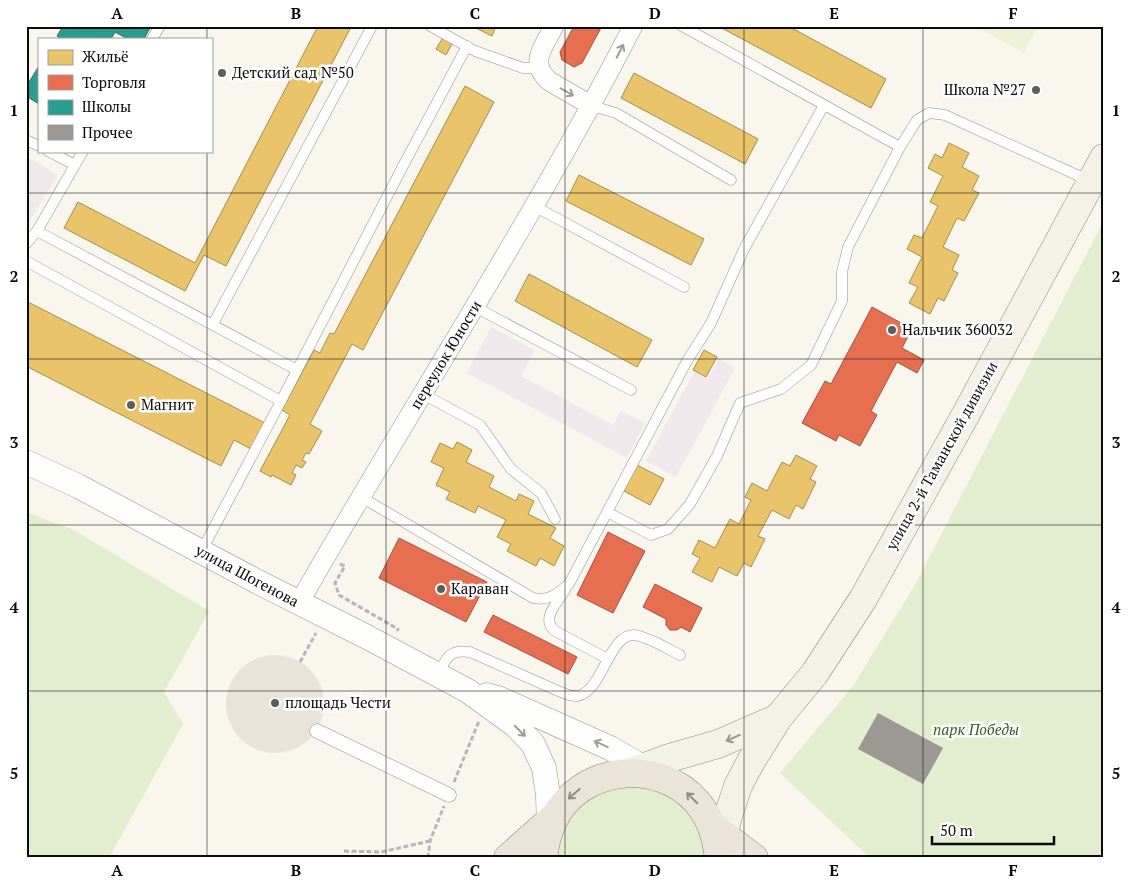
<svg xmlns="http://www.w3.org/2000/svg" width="1130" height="884" viewBox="0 0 1130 884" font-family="'PT Serif',serif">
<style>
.industrial{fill:#f0e9ec}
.green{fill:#e3edcf}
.pitch{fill:#ecf2d8}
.plaza{fill:#e9e4da}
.homes{fill:#e9c46a;stroke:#a68c4e}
.shops{fill:#e76f51;stroke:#a5513c}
.schools{fill:#2a9d8f;stroke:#217167}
.building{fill:#9c9894}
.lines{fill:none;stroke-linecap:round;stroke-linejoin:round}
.service-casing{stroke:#92918d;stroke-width:11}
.pedestrian-casing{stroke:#92918d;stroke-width:15}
.minor-casing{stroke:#92918d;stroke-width:20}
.tertiary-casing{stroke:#92918d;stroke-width:25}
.secondary-casing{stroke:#898784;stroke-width:29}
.primary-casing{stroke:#7f7e7a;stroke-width:29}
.path{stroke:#b7b6b5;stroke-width:3;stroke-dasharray:5 2.5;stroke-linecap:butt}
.service{stroke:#fefefc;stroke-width:10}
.pedestrian{stroke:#fefefc;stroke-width:14}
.minor{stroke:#fefefc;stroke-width:19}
.tertiary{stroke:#fefefc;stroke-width:24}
.secondary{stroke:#f4f2e7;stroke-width:28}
.primary{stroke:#eae5d8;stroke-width:28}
.oneway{stroke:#9d9d9c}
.oneway2{stroke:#97968f}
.oneway3{stroke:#918e86}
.grid{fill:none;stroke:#0b0b0b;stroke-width:1;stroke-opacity:0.55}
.poi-dot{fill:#5e5d5a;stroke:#fff;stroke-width:2}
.labels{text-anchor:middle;stroke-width:5;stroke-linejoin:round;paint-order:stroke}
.poi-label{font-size:15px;fill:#0b0b0b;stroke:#fff;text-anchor:start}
.street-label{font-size:15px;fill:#0b0b0b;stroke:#fff}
.park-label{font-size:15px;font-style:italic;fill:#2f5f1e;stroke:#fff}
.neatline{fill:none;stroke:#0b0b0b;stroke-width:2}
.grid-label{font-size:16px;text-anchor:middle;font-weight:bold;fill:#0b0b0b}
</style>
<rect width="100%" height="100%" fill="#f9f6ee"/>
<g class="industrial">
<polygon points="26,156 58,175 26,227"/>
<polygon points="491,327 535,350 521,376 613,425 621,411 645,423 627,458 467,373"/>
<polygon points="719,359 735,368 676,477 646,461 694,372 708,379"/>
</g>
<g class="green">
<polygon points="1104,220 1104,858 870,858 780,773 853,686 915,585"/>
<polygon points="26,512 74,530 209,611 164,692 183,724 109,858 26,858"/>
<path d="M630 785 657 789 680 803 698 824 706 858H559C560 830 577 803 603 792 611 789 621 788 630 785Z"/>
</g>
<polygon class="pitch" points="975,26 1038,26 1024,53"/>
<circle class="plaza" cx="275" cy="704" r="49"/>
<g class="homes">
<polygon points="318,26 351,27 226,266 204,255 185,291 64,228 78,202 195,263"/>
<polygon points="472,26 496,26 492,36"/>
<polygon points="718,26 788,26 886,79 871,108"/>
<polygon points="444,36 453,42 446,55 436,49"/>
<polygon points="634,73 758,139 745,164 621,98"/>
<polygon points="465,86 494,102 363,350 352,344 310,424 322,431 309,454 306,453 302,460 306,462 302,468 296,465 292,473 296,475 291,485 272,475 271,477 260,471 290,415 282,410 314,350 320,353 330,333 334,334"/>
<polygon points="949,143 969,153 962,167 979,176 972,190 979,193 964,221 957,218 943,247 959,255 952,270 958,273 944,301 938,298 930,314 909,303 918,287 909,283 922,257 907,249 914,235 922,238 938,206 930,202 943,176 928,168 935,154 942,158"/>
<polygon points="579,175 704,239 691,265 566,201"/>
<polygon points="529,274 652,340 637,367 515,301"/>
<polygon points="26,301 265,423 251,449 234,440 221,466 26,366"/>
<polygon points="704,350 717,357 706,377 693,370"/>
<polygon points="457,442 472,450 466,462 494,476 489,487 516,501 519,494 534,501 528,514 556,528 550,538 564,546 554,566 540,558 536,566 507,551 511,544 497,537 506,520 478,506 475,513 446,499 450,492 436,485 444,468 431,462 440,443 453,449"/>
<polygon points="796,455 817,466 810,479 816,482 803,509 796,505 789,519 772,510 758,536 765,539 751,567 744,563 737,576 719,567 712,582 692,572 700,558 692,554 699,540 715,548 730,519 739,524 751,500 745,497 752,483 767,491 782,462 790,466"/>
<polygon points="637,465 664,479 650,505 624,491"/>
</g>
<g class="shops">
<polygon points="574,26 602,26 582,63 574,67 562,60 560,52"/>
<polygon points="872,307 912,329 902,348 924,360 917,373 897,362 871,411 877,415 860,446 839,435 836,441 802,423 825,381 831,384"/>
<polygon points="608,532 645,551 613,613 577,595"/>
<polygon points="399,538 487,582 466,622 379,578"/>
<polygon points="655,584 702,608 690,632 681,627 677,630 670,630 666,625 666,619 643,607"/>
<polygon points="493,615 577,657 568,674 484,632"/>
</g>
<g class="schools">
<polygon points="63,26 151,26 144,39 128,39 115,32 111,39 61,39 57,36"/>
<polygon points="39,66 39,104 26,96 26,87"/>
</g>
<polygon class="building" points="878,713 943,748 923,784 858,749"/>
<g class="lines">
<g class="service-casing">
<g id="service">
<polyline points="430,26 475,51 523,68 538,68"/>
<polyline points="682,26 900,147"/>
<polyline points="152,39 160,26"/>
<polyline points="592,106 616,113 731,180"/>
<polyline points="26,140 39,146"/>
<polyline points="48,151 75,165"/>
<polyline points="534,206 684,287"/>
<polyline points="37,231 83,151"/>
<polyline points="26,244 37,231 297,370"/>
<polyline points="26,261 281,401 201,552"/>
<polyline points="475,307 631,390"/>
<polyline points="213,324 372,26"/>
<polyline points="423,394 480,425 511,469 541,493 555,519"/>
<polyline points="281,401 403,166 467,46"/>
<path d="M361 497 533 598C549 601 556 595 569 584L687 361 711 323 744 249 824 105"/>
<polyline points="607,512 651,535 668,529 690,504 717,456 740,403 781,389 811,365 842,301 842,272 848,247 900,147 917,120 929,113 945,115 1090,181"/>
<path d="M565 590C558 602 540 619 555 631L608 659"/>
<path d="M438 675C446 658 449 649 470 652L556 690C563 693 571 697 578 696 603 690 609 634 634 635 647 636 668 649 680 655"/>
</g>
</g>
<g class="pedestrian-casing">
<polyline id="pedestrian" points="317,731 449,795"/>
</g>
<g class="minor-casing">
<g id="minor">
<path d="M554 26C544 47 528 62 549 81L592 106"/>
<path d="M299 603C409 410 531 224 633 26"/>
</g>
</g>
<g class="tertiary-casing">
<g id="tertiary">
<polyline points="26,462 78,486 256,581 367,637 468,691 515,725 533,744 544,768 548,795 549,831"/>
<polyline points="487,695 498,698 610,748 655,774"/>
</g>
</g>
<g class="secondary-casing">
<g id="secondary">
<polyline points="631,772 666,759 718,744 778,718"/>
<polyline points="719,856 728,816 738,786 750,763 778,718 815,673 863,599 966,414 1104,158"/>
</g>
</g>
<g class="primary-casing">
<g id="primary">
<polyline points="712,826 754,858"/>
<polyline points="508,858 554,817"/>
<path d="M544 858C544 846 548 832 553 821 579 766 658 757 697 802 711 818 716 837 719 858"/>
</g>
</g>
<g class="path">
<polyline points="340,564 345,566 335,583 339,595 398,629 397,631"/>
<polyline points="300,662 316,633"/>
<polyline points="454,782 479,721"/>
<polyline points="344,851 381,852 430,841"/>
<polyline points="428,858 430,841 444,806"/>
</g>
<use href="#service" class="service"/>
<use href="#pedestrian" class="pedestrian"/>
<use href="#minor" class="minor"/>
<use href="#tertiary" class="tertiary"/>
<use href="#secondary" class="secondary"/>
<use href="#primary" class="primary"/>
</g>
<defs><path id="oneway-shaft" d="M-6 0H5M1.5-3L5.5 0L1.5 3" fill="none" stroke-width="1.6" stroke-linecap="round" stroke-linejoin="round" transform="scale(1.25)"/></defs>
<g class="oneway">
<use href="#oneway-shaft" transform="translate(620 51) rotate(-63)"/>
<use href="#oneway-shaft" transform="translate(567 92) rotate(30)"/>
<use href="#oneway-shaft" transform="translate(520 731) rotate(45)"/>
<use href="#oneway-shaft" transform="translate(601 744) rotate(-156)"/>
</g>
<use class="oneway2" href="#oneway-shaft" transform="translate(733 738) rotate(156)"/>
<g class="oneway3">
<use href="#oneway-shaft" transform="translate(574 794) rotate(139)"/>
<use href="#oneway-shaft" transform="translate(692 798) rotate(-135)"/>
</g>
<path class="grid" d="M207 26V39M386 26V858M565 26V858M744 26V858M923 26V858M207 151V858M26 193H1104M26 359H1104M26 525H1104M26 691H1104"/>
<g class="poi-dot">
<circle cx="222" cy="73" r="5"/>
<circle cx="1036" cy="90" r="5"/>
<circle cx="892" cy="330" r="5"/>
<circle cx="131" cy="405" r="5"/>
<circle cx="441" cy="589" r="5"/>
<circle cx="275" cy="703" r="5"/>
</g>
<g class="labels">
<g class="poi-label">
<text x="232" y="78">Детский сад №50</text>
<text x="1026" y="95" text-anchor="end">Школа №27</text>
<text x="902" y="335">Нальчик 360032</text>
<text x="141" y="410">Магнит</text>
<text x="451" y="594">Караван</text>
<text x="285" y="708">площадь Чести</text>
</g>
<g class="street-label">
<text transform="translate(446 355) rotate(-59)" y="5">переулок Юности</text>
<text transform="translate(942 456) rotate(-61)" y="5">улица 2-й Таманской дивизии</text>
<text transform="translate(247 576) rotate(28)" y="5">улица Шогенова</text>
</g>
<g class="park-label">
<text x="976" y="735">парк Победы</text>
</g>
</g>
<rect width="1130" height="884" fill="none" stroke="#ffffff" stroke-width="55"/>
<rect x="38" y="38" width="175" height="115" fill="#ffffff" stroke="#9d9d9d"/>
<rect x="48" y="50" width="25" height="15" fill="#e9c46a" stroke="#9d9d9d"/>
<text x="82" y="62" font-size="15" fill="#0b0b0b">Жильё</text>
<rect x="48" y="75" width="25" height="15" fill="#e76f51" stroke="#9d9d9d"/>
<text x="82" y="88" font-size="15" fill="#0b0b0b">Торговля</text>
<rect x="48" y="100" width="25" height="15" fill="#2a9d8f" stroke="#9d9d9d"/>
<text x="82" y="112" font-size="15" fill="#0b0b0b">Школы</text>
<rect x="48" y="125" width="25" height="15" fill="#9c9894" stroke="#9d9d9d"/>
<text x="82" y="138" font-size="15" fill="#0b0b0b">Прочее</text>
<path d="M932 836v8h122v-8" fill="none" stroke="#0b0b0b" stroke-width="2.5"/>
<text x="940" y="836" font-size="15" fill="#0b0b0b" stroke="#ffffff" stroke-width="4" paint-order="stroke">50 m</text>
<rect x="28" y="28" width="1074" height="828" class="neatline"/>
<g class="grid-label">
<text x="117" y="19">A</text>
<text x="296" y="19">B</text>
<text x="475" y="19">C</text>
<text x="655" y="19">D</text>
<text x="834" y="19">E</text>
<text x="1013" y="19">F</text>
<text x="14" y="116">1</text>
<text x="1116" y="116">1</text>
<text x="14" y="282">2</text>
<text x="1116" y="282">2</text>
<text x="14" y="448">3</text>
<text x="1116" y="448">3</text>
<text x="14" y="613">4</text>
<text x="1116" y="613">4</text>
<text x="14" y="779">5</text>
<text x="1116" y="779">5</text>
<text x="117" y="876">A</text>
<text x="296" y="876">B</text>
<text x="475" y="876">C</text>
<text x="655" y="876">D</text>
<text x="834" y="876">E</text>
<text x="1013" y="876">F</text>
</g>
</svg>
